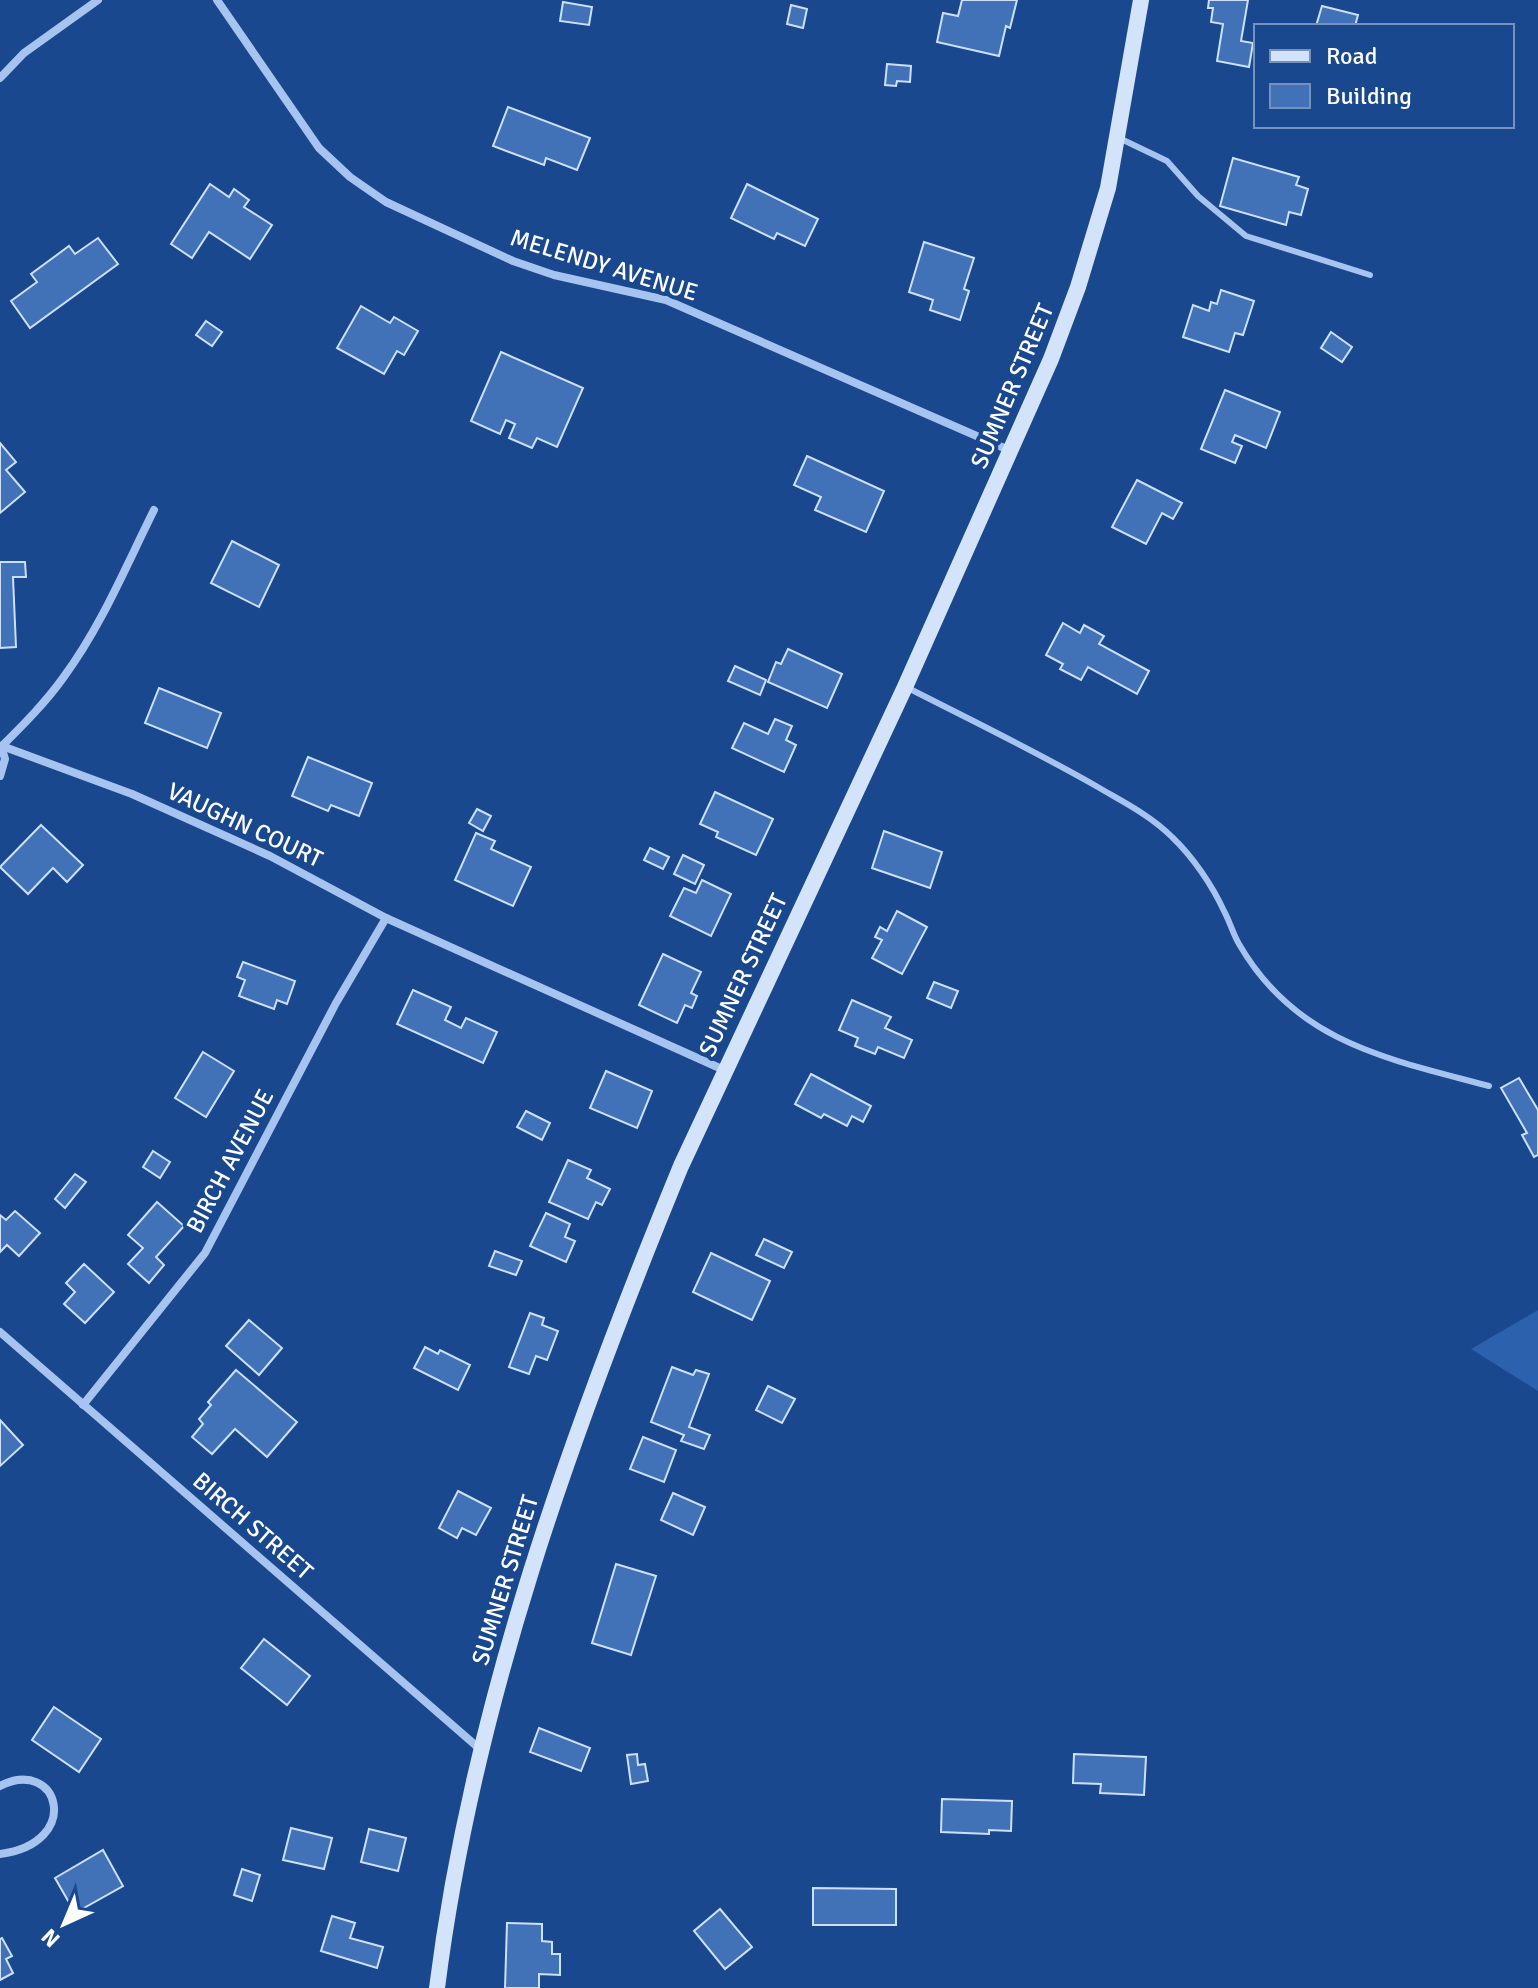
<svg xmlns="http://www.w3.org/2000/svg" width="1538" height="1988" viewBox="0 0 1538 1988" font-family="Signika,sans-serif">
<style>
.green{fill:#2b61ad}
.building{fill:#4171b7;stroke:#ccdffb;stroke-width:2}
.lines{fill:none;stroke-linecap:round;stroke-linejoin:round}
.service{stroke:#a6c4ef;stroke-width:6}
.minor{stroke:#a6c4ef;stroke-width:8}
.secondary{stroke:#d3e3fa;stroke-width:16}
.labels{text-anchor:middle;stroke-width:8;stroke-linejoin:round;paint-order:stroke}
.street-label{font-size:24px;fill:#fff;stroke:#19488f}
</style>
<rect width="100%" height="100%" fill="#19488f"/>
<polygon class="green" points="1538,1310 1538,1391 1471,1349"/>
<g class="building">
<polygon points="962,0 1017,0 1010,28 1006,26 999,56 937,42 943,13 958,16"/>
<polygon points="1209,0 1248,0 1241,41 1253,43 1249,67 1217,61 1223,24 1211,22 1213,8 1208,8"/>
<polygon points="563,2 592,7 589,25 560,21"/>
<polygon points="791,5 807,9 803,28 787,24"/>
<polygon points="1322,6 1358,15 1355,26 1316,26"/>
<polygon points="887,64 911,66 910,82 897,81 896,86 885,85"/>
<polygon points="508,107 590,138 577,170 546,158 544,165 493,146"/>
<polygon points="1233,158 1299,177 1296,185 1308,189 1301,215 1289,212 1286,225 1220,206"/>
<polygon points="210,184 229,197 234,189 249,200 244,207 272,225 250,259 209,232 192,258 171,244"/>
<polygon points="747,184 818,219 805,246 777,233 774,239 731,218"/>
<polygon points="98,238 118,264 30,328 11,301 37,282 31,274 69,246 75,254"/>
<polygon points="924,242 974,258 964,289 969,291 960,320 930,310 933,300 909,292"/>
<polygon points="1221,290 1254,301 1243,335 1235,333 1229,352 1183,337 1193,305 1209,311 1211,302 1217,304"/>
<polygon points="361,306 390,323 394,317 418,331 404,355 397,351 384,374 337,348"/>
<polygon points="206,321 222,332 212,346 196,335"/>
<polygon points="1331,332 1352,347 1342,362 1321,348"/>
<polygon points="501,352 583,388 557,447 537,438 532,448 509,438 515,424 506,420 500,434 471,421"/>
<polygon points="1225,390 1280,412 1266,448 1235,435 1232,442 1242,446 1235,463 1201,449"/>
<polygon points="0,443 16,462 6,470 25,492 0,513"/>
<polygon points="807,456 884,491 866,532 815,510 821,497 794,485"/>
<polygon points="1137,480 1182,503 1173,519 1162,513 1146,544 1112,527"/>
<polygon points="232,541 279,565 259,607 211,583"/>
<polygon points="0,562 25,562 26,577 13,577 16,647 0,648"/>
<polygon points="1063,623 1080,633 1084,625 1104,636 1099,644 1149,671 1137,694 1088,667 1081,680 1060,669 1063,664 1046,655"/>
<polygon points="788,649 842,674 827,708 768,682 776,662 781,664"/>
<polygon points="735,666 766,680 760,695 728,681"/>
<polygon points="159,688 221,713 207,748 145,723"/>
<polygon points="775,719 792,726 786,740 796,745 784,772 732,748 744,723 768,734"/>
<polygon points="308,757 372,783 359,816 331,805 328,811 292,796"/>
<polygon points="715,792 773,819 756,855 716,837 718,832 700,824"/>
<polygon points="477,809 491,816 483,831 469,823"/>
<polygon points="41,825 83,865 67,882 53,868 28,894 0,867"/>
<polygon points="884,831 942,852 930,888 872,868"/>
<polygon points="476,833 495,841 491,849 531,867 513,906 455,880"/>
<polygon points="650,848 669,857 663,869 644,860"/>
<polygon points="683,855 704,865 695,884 674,874"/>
<polygon points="702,880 731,894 711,936 670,916 684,888 696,893"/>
<polygon points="897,911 927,927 902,974 872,958 882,940 875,937 880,927 887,931"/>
<polygon points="663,954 701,972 691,993 697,996 692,1008 685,1005 677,1023 639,1005"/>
<polygon points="243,962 295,981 287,1004 277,1000 274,1009 239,996 245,980 237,977"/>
<polygon points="934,982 958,991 951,1008 927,998"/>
<polygon points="413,990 451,1007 445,1020 461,1028 466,1018 497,1032 483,1063 397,1024"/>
<polygon points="852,1000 891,1017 885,1028 912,1040 904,1058 878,1047 875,1054 855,1046 858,1038 839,1030"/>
<polygon points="203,1052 234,1071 206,1117 175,1098"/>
<polygon points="606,1071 652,1091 637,1128 590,1108"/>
<polygon points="811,1074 871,1106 863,1122 852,1116 847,1126 824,1114 821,1118 795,1104"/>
<polygon points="1519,1078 1538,1110 1538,1155 1534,1157 1522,1135 1527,1133 1501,1088"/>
<polygon points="526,1111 550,1123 542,1140 517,1127"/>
<polygon points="153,1151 170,1162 160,1178 143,1167"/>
<polygon points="568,1160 591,1170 587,1178 610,1189 602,1205 596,1202 588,1219 549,1202"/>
<polygon points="75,1174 86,1182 65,1208 55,1199"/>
<polygon points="157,1202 184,1226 156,1257 164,1265 149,1283 128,1264 143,1248 128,1235"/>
<polygon points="15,1211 40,1233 19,1256 7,1245 0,1252 0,1215 6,1220"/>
<polygon points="546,1213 570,1224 565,1237 575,1241 566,1262 530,1246"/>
<polygon points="764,1239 792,1252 784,1268 756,1255"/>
<polygon points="495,1251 522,1261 516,1275 489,1266"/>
<polygon points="711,1253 770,1281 752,1320 693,1292"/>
<polygon points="84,1264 114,1292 85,1323 64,1304 75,1292 66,1283"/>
<polygon points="530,1313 544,1318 542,1325 558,1331 547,1360 536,1356 529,1374 509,1367"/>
<polygon points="249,1320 282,1348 259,1375 226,1346"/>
<polygon points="425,1347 438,1354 440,1350 470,1365 458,1390 414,1368"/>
<polygon points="672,1367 693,1375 696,1370 709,1374 689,1427 710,1435 704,1449 681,1441 684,1435 651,1422"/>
<polygon points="236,1370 297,1422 267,1457 235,1429 212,1454 192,1437 203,1424 199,1419 211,1405 208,1402"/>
<polygon points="768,1386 795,1399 782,1423 756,1410"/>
<polygon points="0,1420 23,1445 0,1466"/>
<polygon points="643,1437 676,1450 664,1482 630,1469"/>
<polygon points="458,1491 491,1508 476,1535 462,1528 457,1538 439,1528"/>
<polygon points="673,1493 705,1507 693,1535 661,1520"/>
<polygon points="616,1564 656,1576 631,1655 592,1643"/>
<polygon points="264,1639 310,1676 287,1705 241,1668"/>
<polygon points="54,1707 101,1739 79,1772 32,1740"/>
<polygon points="539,1728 590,1748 581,1771 530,1752"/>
<polygon points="637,1754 638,1765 645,1764 648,1781 631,1784 627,1755"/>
<polygon points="1074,1754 1146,1757 1144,1795 1100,1793 1101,1784 1073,1783"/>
<polygon points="942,1799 1012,1801 1011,1831 989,1830 989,1834 941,1832"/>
<polygon points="291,1828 332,1838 324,1869 283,1860"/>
<polygon points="369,1829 406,1838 398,1871 361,1862"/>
<polygon points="103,1850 123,1886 75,1913 55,1878"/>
<polygon points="242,1869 260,1875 252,1901 234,1895"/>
<polygon points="813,1888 896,1889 896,1925 813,1925"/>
<polygon points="720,1909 752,1947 725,1969 694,1931"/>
<polygon points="332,1916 355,1923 350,1938 383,1947 377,1968 321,1951"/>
<polygon points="507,1923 542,1924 542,1941 552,1942 552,1954 560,1954 560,1975 539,1974 539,1988 505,1988"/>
<polygon points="2,1938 12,1956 6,1959 13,1973 0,1980 0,1939"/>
</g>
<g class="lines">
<g class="service">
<polyline points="1119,138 1167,161 1198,196 1246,236 1370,275"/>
<path d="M908 688C971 720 1035 751 1096 786 1123 802 1150 815 1172 837 1193 857 1212 885 1224 911 1230 922 1233 934 1239 944 1296 1043 1388 1059 1489 1086"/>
</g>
<g class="minor">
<polyline points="217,0 319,148 350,177 386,202 513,261 554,275 666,300 1011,451"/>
<polyline points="0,78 24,53 98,0"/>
<path d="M154 510C126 566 101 627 63 678 45 703 24 724 2 746L132 794 270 856 386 918 724 1070"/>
<polyline points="0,776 5,759 1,746"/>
<polyline points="0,1332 481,1750"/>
<polyline points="83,1405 205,1253 336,1003 386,918"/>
<path d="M0 1786C59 1756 84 1843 0 1854"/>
</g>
<path class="secondary" d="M437 1988C473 1703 572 1431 681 1166L905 687 1051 359 1078 287 1108 188 1141 0"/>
</g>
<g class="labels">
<g class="street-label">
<text transform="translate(604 265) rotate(17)" y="8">MELENDY AVENUE</text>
<text transform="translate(1012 386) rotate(-67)" y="8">SUMNER STREET</text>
<text transform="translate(245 825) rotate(25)" y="8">VAUGHN COURT</text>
<text transform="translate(743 975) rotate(-65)" y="8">SUMNER STREET</text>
<text transform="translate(230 1161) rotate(-62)" y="8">BIRCH AVENUE</text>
<text transform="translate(253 1526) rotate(41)" y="8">BIRCH STREET</text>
<text transform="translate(505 1580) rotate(-73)" y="8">SUMNER STREET</text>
</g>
</g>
<rect x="1254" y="24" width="260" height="104" fill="#19488f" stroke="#7591bc" stroke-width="2"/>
<rect x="1270" y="50" width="40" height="12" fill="#d3e3fa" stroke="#7591bc" stroke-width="2"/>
<text x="1326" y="64" font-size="24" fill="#ffffff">Road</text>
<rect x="1270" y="84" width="40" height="24" fill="#4171b7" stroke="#7591bc" stroke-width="2"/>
<text x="1326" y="104" font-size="24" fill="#ffffff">Building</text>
<g transform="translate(64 1924) rotate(224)" stroke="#19488f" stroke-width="6" paint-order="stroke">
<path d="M0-6L14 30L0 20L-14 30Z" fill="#ffffff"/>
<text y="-12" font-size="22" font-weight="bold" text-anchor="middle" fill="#ffffff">N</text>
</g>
</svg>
